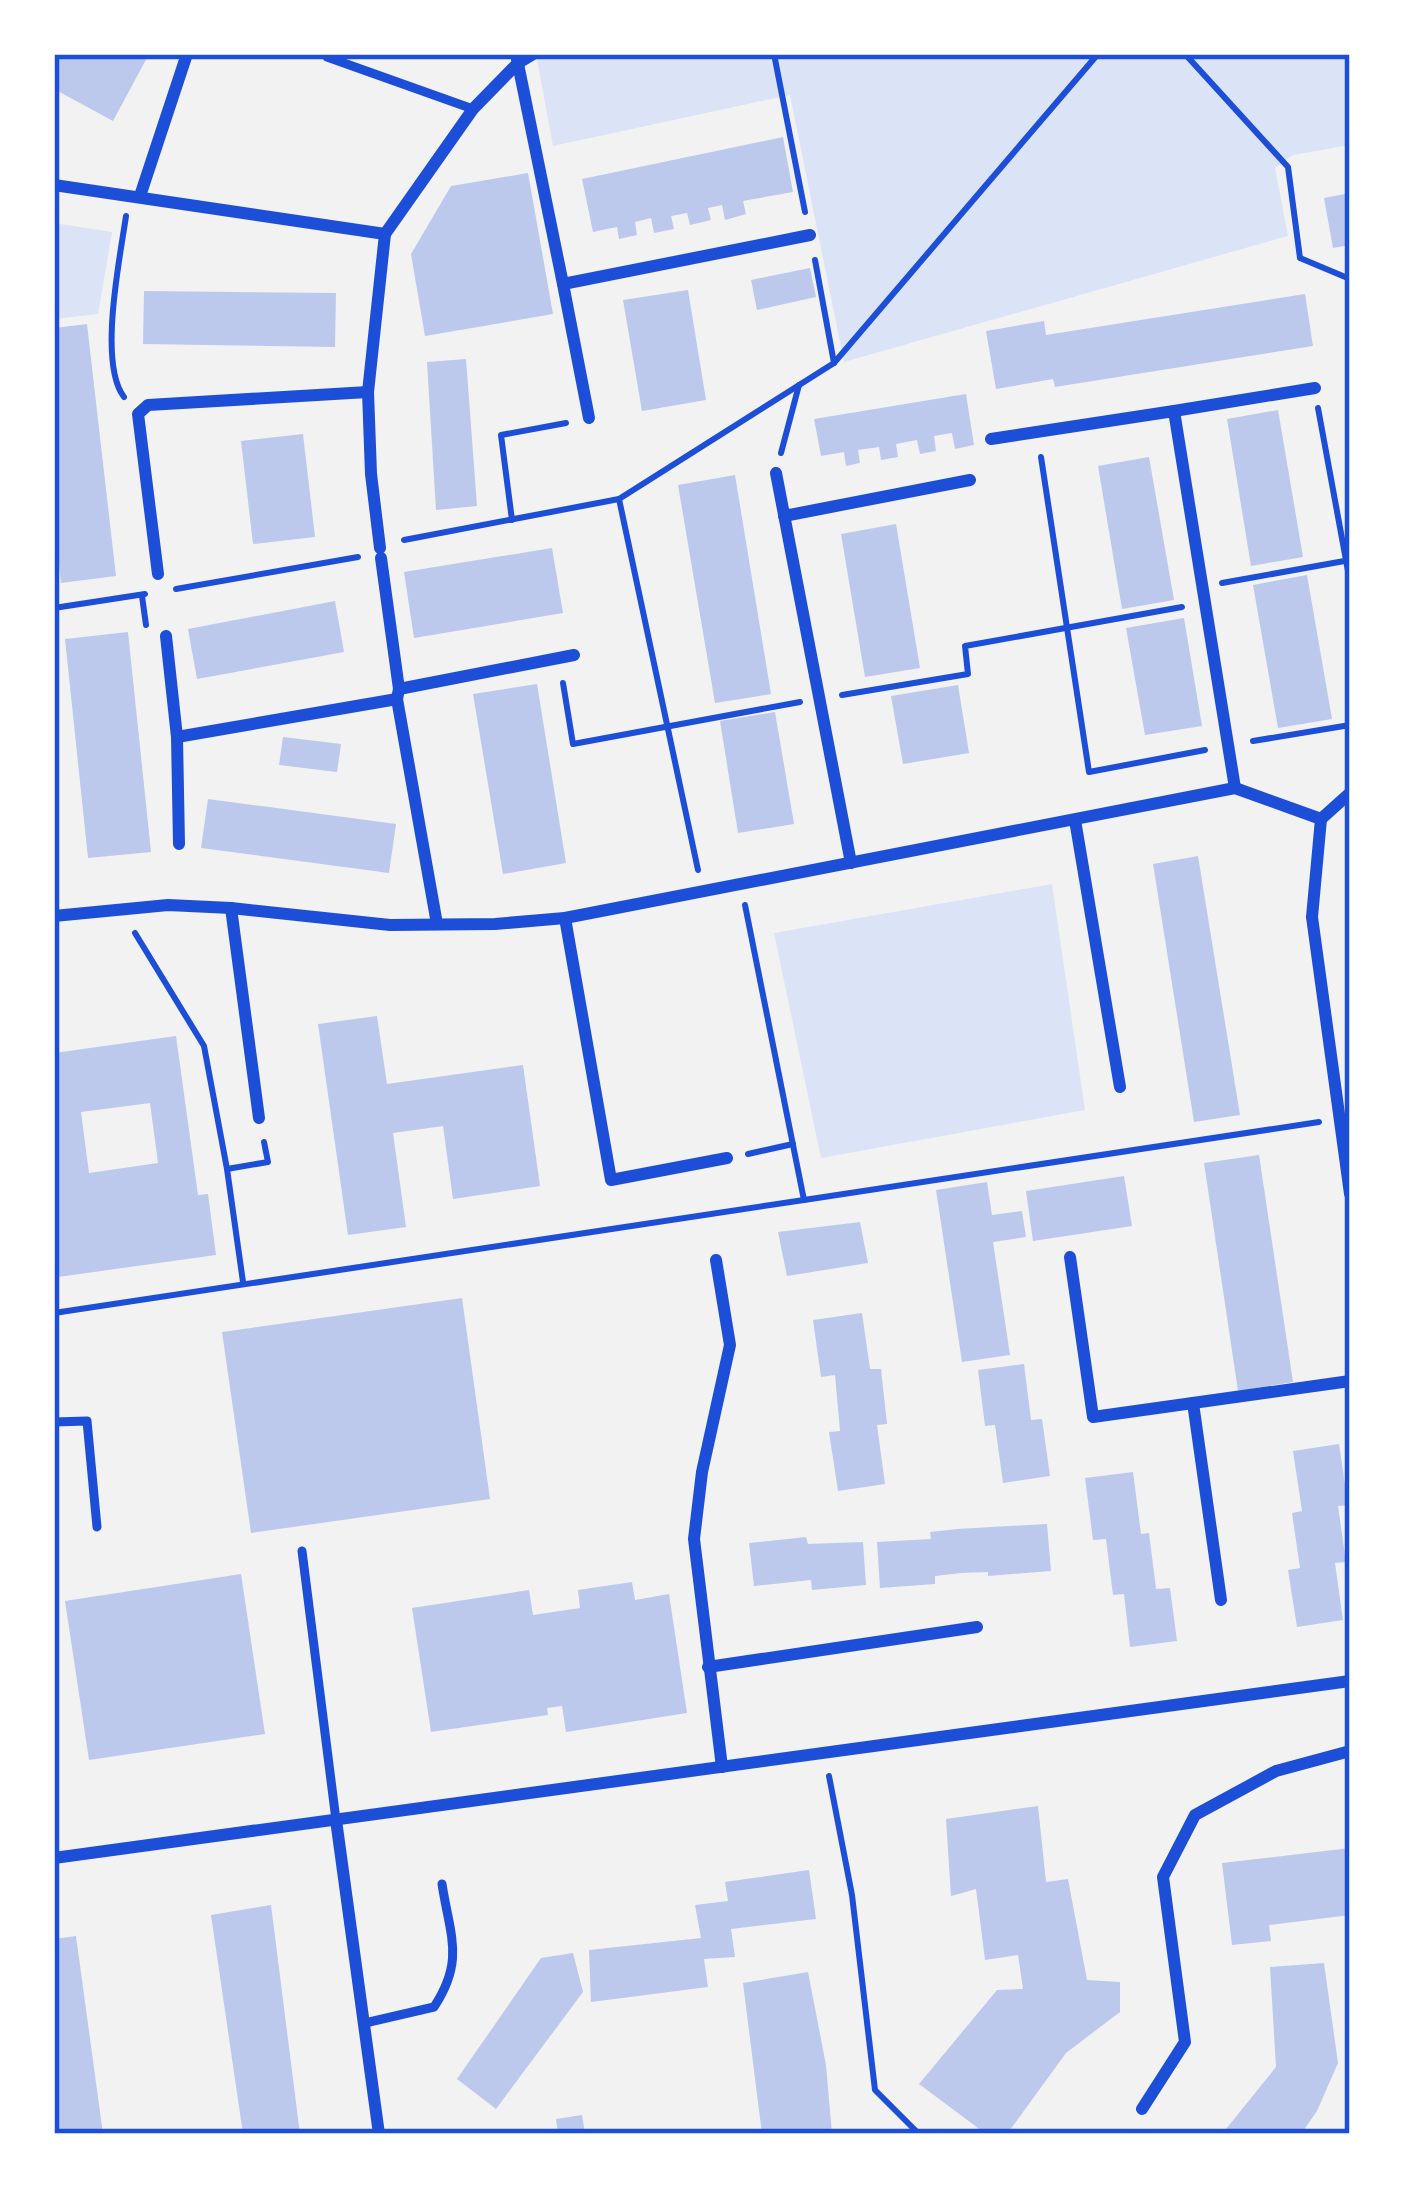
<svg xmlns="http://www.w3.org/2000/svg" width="1404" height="2188" viewBox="0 0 1404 2188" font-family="'Roboto Condensed',sans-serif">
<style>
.green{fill:#dbe4f7}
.building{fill:#bdc9ec;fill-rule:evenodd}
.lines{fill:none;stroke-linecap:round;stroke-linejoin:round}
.path{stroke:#1d4ed8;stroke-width:6}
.service{stroke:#1d4ed8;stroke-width:9}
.minor{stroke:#1d4ed8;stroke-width:12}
.neatline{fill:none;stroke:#1d4ed8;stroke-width:4.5}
</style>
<rect width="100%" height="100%" fill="#f2f2f2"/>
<g class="green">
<polygon points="536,54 1350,54 1350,145 1293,155 1275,168 1288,236 844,362 790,95 553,146"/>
<polygon points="54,223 112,232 98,314 54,319"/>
<polygon points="1052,884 1085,1110 821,1158 774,933"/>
</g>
<g class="building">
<polygon points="54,54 149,54 113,121 54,89"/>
<polygon points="783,137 793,192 743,201 746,214 725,220 722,205 708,208 711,220 690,225 687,213 671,216 674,229 654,233 651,218 635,222 637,235 619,239 617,227 593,232 582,179"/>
<polygon points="528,173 553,314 425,336 411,254 451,186"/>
<polygon points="1350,193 1350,245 1333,248 1324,198"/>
<polygon points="810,268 816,297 757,310 751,280"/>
<polygon points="688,290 706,400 642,411 623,300"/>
<polygon points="144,291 336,293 335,347 143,344"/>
<polygon points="1305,294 1313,346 1055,387 1053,379 996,389 986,331 1044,321 1046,335"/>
<polygon points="87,324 116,576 61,583 54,520 54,328"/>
<polygon points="466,359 477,506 436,510 427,362"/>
<polygon points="966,394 974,445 955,449 952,433 934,436 936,451 920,454 917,440 896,444 898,457 881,460 879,447 858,450 860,463 846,466 844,452 821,456 814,419"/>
<polygon points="1278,410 1303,557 1251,566 1227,419"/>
<polygon points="303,434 315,537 253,544 241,441"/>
<polygon points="1149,457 1174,600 1122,609 1098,466"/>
<polygon points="735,475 771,694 715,703 678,485"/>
<polygon points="896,524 920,668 865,677 841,534"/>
<polygon points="552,548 563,613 414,638 404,572"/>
<polygon points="1307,575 1332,719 1278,728 1253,585"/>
<polygon points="335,601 344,652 197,679 188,629"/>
<polygon points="1184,618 1202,726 1145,735 1126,628"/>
<polygon points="128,632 151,852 88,858 65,639"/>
<polygon points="537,684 566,863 503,874 473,694"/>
<polygon points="958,685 969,753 903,764 891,696"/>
<polygon points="775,712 794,824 738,833 720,721"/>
<polygon points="283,737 341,744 337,772 279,765"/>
<polygon points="208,799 396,824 389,873 201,848"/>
<polygon points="1198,856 1240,1115 1194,1122 1153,864"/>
<polygon points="377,1016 387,1084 523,1065 540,1186 453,1199 443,1126 393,1133 406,1227 348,1235 318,1024"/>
<path d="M176 1036 198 1195 208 1194 216 1255 58 1277 54 1248V1217L59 1216 54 1180V1053ZM150 1103 158 1163 89 1173 81 1112Z"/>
<polygon points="1259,1155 1293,1382 1238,1391 1204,1163"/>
<polygon points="1124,1176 1132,1226 1033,1241 1026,1191"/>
<polygon points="987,1182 992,1215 1022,1211 1026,1237 993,1242 1010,1355 962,1362 936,1190"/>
<polygon points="860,1222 868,1263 787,1276 778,1232"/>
<polygon points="462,1298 490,1499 251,1533 222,1332"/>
<polygon points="862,1313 870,1369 881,1369 887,1424 877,1425 885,1484 838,1491 829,1432 840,1431 835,1375 821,1377 813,1320"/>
<polygon points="1024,1364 1031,1420 1042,1419 1050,1476 1003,1483 995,1425 985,1426 978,1370"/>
<polygon points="1339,1444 1348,1505 1338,1506 1346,1562 1335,1563 1343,1620 1297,1627 1288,1570 1300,1568 1292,1513 1302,1511 1293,1451"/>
<polygon points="1133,1472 1141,1534 1149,1533 1156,1589 1170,1588 1177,1641 1130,1647 1124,1594 1113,1595 1106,1539 1093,1540 1085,1478"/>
<polygon points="1047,1524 1051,1571 988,1576 988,1572 961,1573 935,1576 935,1584 880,1588 877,1542 931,1539 930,1532 957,1529"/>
<polygon points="806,1537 808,1544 863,1542 866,1585 812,1590 811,1580 754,1586 749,1543"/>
<polygon points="241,1574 265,1734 89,1760 65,1601"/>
<polygon points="632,1582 635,1600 669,1594 687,1713 566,1732 562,1706 547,1708 548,1715 431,1732 412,1608 529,1590 533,1615 580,1608 578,1590"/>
<polygon points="1038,1806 1046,1882 1068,1879 1087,1980 1120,1982 1120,2012 1066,2053 1007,2134 986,2134 919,2084 997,1990 1023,1989 1018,1955 985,1960 976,1889 951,1896 946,1819"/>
<polygon points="1350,1848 1350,1915 1269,1925 1271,1941 1232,1945 1222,1863"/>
<polygon points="809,1870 816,1919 731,1929 735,1957 704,1959 708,1987 591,2002 589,1950 701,1938 695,1905 728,1901 725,1882"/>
<polygon points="271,1905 300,2134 243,2134 211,1915"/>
<polygon points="76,1936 103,2134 54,2134 54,1939"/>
<polygon points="573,1953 583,1992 496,2109 457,2079 541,1958"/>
<polygon points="1324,1963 1338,2063 1317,2111 1301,2134 1222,2134 1276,2067 1270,1967"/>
<polygon points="808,1972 826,2065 832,2134 762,2134 743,1983"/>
<polygon points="582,2115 585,2134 558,2134 556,2119"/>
</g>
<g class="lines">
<g class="path">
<polyline points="774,54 805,212"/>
<polyline points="1185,54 1288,167 1300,258 1350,279"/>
<polyline points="815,260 834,363"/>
<path d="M124 397C98 363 120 258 126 216"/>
<polyline points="1318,408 1350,582"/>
<polyline points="781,453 799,385"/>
<polyline points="1041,457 1089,772 1205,750"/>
<polyline points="619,499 698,870"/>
<polyline points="512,520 501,435 566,423"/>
<polyline points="404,540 619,499 834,363 1098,54"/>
<polyline points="1222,583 1350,560"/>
<polyline points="176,589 358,557"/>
<polyline points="142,596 146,625"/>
<polyline points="54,608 145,594"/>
<polyline points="563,683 573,744 800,702"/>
<polyline points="842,695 968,674 965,646 1182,607"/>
<polyline points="1253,741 1350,725"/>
<polyline points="745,905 804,1200 1319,1122"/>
<polyline points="135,933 204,1046 227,1169"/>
<polyline points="748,1154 793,1144"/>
<polyline points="243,1282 227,1169 268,1162 264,1142"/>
<polyline points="54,1313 804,1200"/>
<polyline points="829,1776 852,1895 875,2090 919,2134"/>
</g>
<g class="service">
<polyline points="327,57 473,109"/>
<polyline points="54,1422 87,1421 97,1527"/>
<polyline points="302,1551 336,1820"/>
<path d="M365 2023 434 2007C465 1960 450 1936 442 1884"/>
</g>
<g class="minor">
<polyline points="516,54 563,284 810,235"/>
<polyline points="54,185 385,234"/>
<polyline points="140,196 187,54"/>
<polyline points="563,284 589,418"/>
<polyline points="1174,411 1315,388"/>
<polyline points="991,439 1174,411 1235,788"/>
<polyline points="776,473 851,863"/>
<polyline points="784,516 970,480"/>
<polyline points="380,548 371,474 368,392 385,234 473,109 518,63 533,54"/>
<polyline points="381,558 399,689 397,699 437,924"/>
<polyline points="158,574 138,414 148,405 368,392"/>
<polyline points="166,636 177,737 179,844"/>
<polyline points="399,689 574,655"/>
<polyline points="177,737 397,699"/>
<polyline points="1321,819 1312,917 1350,1194"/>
<polyline points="1321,819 1350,793"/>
<polyline points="1075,820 1120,1087"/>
<polyline points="231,908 259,1118"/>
<polyline points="54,916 168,905 231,908 390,925 495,924 565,918 1235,788 1321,819"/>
<polyline points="565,918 611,1180 727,1158"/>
<polyline points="1070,1257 1093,1417 1350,1381"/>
<polyline points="716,1260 730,1345 702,1472 694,1539 722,1767"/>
<polyline points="1193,1403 1221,1600"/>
<polyline points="708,1667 977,1627"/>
<polyline points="336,1820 379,2134"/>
<polyline points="54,1858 1350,1681"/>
<polyline points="1142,2109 1185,2042 1163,1877 1195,1815 1276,1771 1350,1751"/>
</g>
</g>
<rect width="1404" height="2188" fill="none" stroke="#ffffff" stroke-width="114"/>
<rect x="57" y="57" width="1290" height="2074" class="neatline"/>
</svg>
